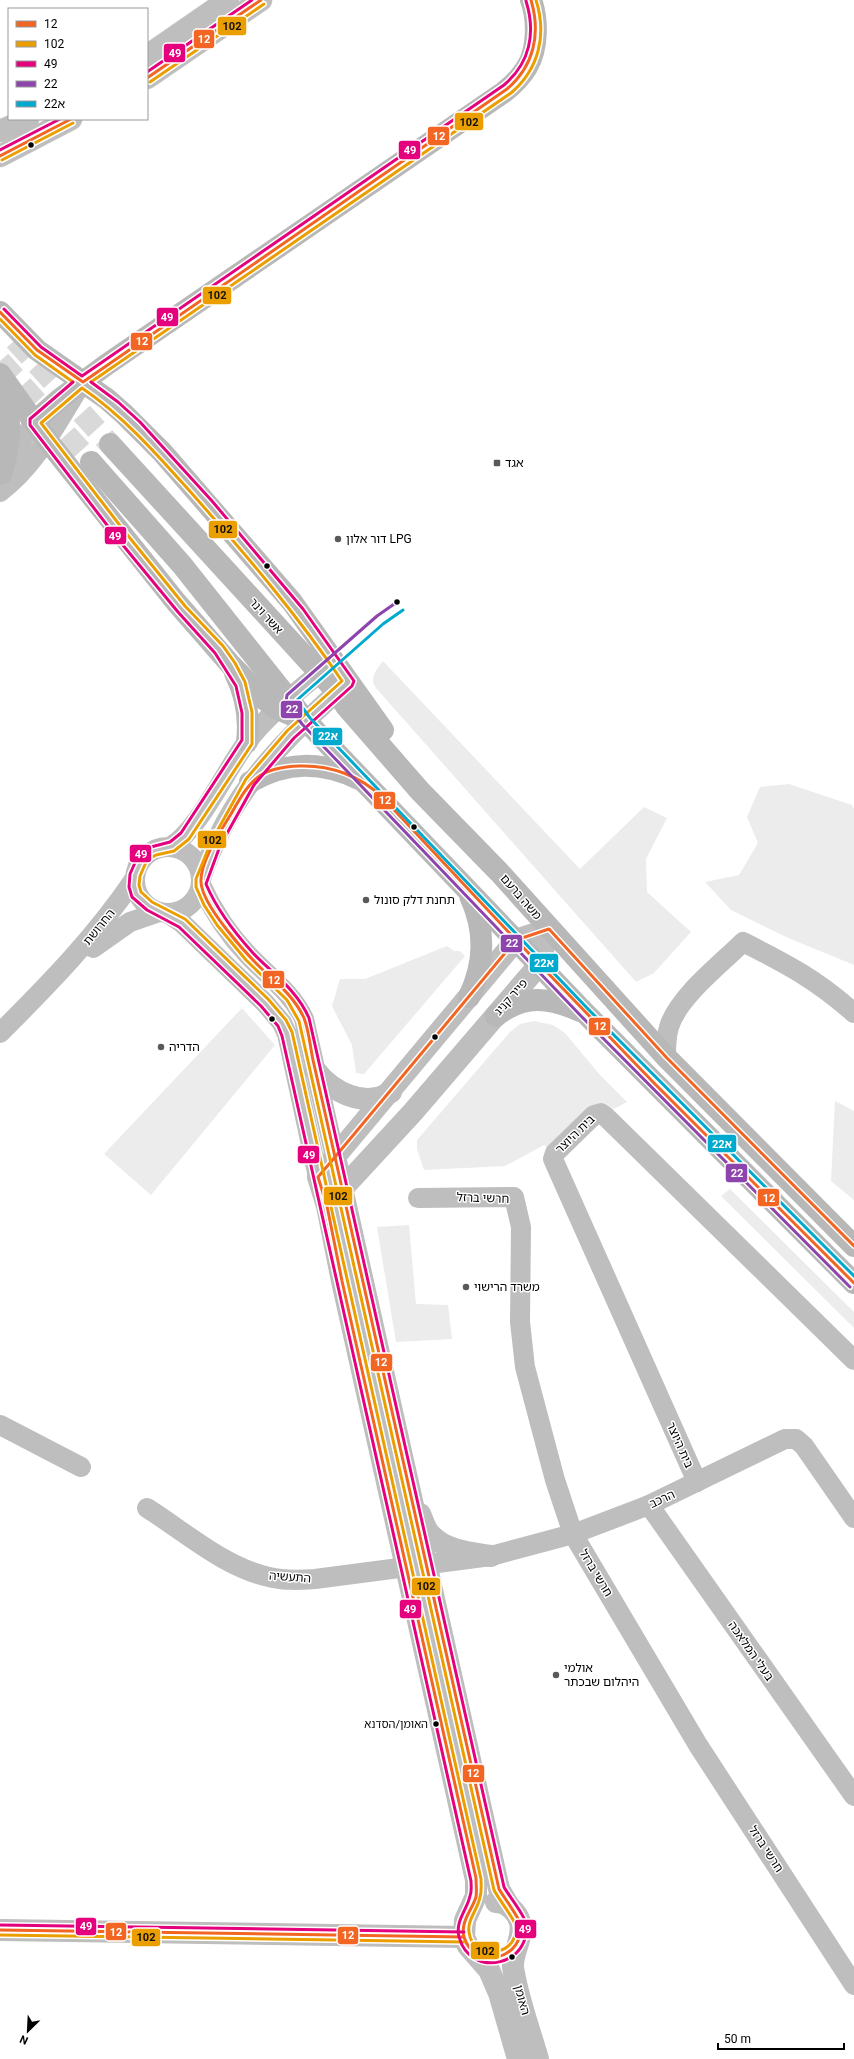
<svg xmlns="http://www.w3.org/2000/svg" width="854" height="2059" viewBox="0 0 854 2059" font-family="Roboto,'Noto Sans Hebrew',sans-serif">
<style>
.green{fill:#ececec}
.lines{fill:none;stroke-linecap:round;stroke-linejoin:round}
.secondary-tunnel{stroke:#d9d9d9;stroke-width:22;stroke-dasharray:22 11;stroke-linecap:butt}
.trunk-casing{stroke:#dbdbdb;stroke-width:23}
.minor{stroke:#bebebe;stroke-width:20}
.tertiary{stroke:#bebebe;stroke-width:22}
.secondary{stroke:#b8b8b8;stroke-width:22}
.trunk{stroke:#bebebe;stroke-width:22}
.bus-1-casing{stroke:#fff;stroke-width:6}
.bus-2-casing{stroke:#fff;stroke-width:6}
.bus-3-casing{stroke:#fff;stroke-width:6}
.bus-4-casing{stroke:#fff;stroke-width:6}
.bus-5-casing{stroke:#fff;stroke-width:6}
.bus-1{stroke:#f26522;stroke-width:3}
.bus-2{stroke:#eb9e00;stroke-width:3}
.bus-3{stroke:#e5007d;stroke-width:3}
.bus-4{stroke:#8e44ad;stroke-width:3}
.bus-5{stroke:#00a9ce;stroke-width:3}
.bus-dot{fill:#000;stroke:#fff;stroke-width:1.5}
.poi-dot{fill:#595959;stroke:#fff;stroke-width:1.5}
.labels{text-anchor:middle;stroke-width:3;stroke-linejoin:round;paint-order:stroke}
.bus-label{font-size:11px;fill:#000;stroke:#fff;text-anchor:end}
.poi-label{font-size:12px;fill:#000;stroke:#fff;text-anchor:start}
.street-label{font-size:12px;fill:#000;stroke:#fff}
.line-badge{stroke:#fff;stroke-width:1.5}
.badge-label{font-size:11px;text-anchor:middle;font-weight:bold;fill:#fff}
.pale-badge-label{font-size:11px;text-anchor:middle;font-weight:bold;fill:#111}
</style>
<rect width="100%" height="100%" fill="#fff"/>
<g class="green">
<path d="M383 661 580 869 644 807 667 818 646 859 647 892 691 932 654 973 636 982 376 688C369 678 376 670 383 661Z"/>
<polygon points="789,784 852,805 854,809 854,965 786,937 731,910 705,882 739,875 758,843 747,817 760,787"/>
<polygon points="447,946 454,951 460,951 465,956 364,1074 356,1073 352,1045 332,1006 340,979 365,979"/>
<polygon points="242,1008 275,1045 151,1195 104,1154"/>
<path d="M534 1021 553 1025 565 1033 600 1075 627 1102 614 1109C607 1104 604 1102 596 1105L551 1151 544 1145 505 1166 424 1170 417 1149V1140L510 1032 520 1024Z"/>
<polygon points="835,1101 854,1111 854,1200 831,1181"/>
<polygon points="730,1189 854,1312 854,1328 721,1196"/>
<polygon points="409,1225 416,1304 448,1305 452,1339 396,1342 377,1227"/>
</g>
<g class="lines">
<g class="secondary-tunnel">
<polyline points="15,340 110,444"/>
<polyline points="0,361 91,462"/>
</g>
<g class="trunk-casing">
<g id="trunk">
<polyline points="147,56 228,0"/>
<polyline points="147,78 261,0"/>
<polyline points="0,131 28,119"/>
<polyline points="0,156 71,119"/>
</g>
</g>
<g class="minor">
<polyline points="6,466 34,422"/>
<path d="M0 492C36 465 57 423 80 386"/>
<circle cx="168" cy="880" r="33"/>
<path d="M170 847C199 830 225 771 247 742 270 711 303 688 331 663"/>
<path d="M201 879C229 792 283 741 348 682"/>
<path d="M201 885C213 911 229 935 248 955 268 976 292 993 304 1019L335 1157"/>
<polyline points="167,913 182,923 265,1003 282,1023 287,1034 318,1177"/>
<polyline points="93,948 130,922 159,912"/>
<path d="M0 1033C49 984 96 936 135 878"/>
<path d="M666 1057C666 1047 666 1037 669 1027 678 997 721 964 743 942 787 964 817 980 854 1013"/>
<polyline points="418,1198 514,1197 521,1227 520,1322 525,1367 555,1480 573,1534 698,1745 854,1985"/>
<polyline points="0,1425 81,1467"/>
<polyline points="697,1482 553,1159 555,1153 594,1115 601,1113 604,1115 854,1360"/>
<polyline points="649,1505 854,1796"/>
<path d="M147 1508C185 1532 224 1567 269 1577 284 1581 300 1580 315 1579L491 1556 573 1534 649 1505 785 1439H796L804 1446 854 1518"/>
</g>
<g class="tertiary">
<path d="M315 1070C332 1092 365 1109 391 1092"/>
<polyline points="335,1157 499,1889 509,1906"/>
<polyline points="342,1189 413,1112 539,965 549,929"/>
<path d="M420 1514C423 1520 425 1529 430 1534 445 1551 471 1553 491 1556"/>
<path d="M496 1902C507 1902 517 1912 520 1922 524 1938 512 1952 513 1967 517 1996 530 2031 538 2059"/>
<polyline points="0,1930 464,1937"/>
<polyline points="518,2059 499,1993 489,1970 468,1946 464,1937 465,1920 476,1896 476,1880 342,1281 327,1206 318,1177 516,940 549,929"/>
</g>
<g class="secondary">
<polyline points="0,312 37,350 107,399 124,414 162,452 292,602 383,730"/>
<polyline points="0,374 47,440 176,602 231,665 264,699 278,709 304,720"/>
<path d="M34 422 60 399 106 365 504 92C513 85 521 77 527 67 538 49 538 19 531 0"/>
<polyline points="110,444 337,692 346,706 420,791 499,872 666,1057 854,1246"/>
<polyline points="91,462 182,565 306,721 585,1013 854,1283"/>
<path d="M1 474C12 440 12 417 1 383"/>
<path d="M235 673C246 695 250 717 247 742"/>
<path d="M250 782C287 761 321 761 359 779"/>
<path d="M469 997C485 963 486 931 470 896"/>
<path d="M496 1016C524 994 549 997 580 1011"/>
</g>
<use href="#trunk" class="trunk"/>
<g class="bus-1-casing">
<g id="bus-1">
<polyline points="147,78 261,0"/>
<polyline points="0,156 71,119"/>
<path d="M0 312 37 350 83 382 507 89C534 66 541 34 531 0"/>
<polyline points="516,940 655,1084 854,1283"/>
<polyline points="516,940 549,929 666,1057 854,1246"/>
<path d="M335 1157 499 1889C503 1896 519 1918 520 1923 526 1959 475 1972 464 1937 460 1922 472 1910 476 1897 477 1891 476 1884 476 1878L342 1281 327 1206 318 1177Z"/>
<path d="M335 1157C328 1125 320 1092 313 1060 310 1046 309 1031 304 1018 296 1000 280 985 265 972 248 956 202 906 201 882 200 862 220 832 231 814 250 780 259 767 300 766 331 765 360 776 382 797L516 940"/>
<polyline points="335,1157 516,940"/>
<polyline points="0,1930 464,1937"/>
</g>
</g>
<g class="bus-2-casing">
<g id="bus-2">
<polyline points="150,82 264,4"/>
<polyline points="2,160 73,123"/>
<polyline points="0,319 35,355 73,382"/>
<path d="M91 382 511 93C539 69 547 35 536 0"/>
<path d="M82 388C126 418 160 458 195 497 247 556 298 616 342 681L287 731 246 779 211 842 196 879V887L204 905 217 925 246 960 287 1000 299 1021 494 1890C498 1898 514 1919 515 1924 522 1955 473 1964 469 1932 467 1920 478 1909 480 1897 482 1891 481 1885 481 1879L292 1032 286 1020 268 999 185 919 152 902 141 892 139 885 140 876 147 860 156 855 174 851 189 839 252 744V712L245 682 235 663 223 646 185 606 125 532 41 423Z"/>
<polyline points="0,1935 464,1942"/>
</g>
</g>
<g class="bus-3-casing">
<g id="bus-3">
<polyline points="147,72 252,0"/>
<polyline points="0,150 60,119"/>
<path d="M4 309 41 347 82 376 504 85C530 63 536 33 526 1"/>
<path d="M73 382 30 419V425L117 538 178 612 215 653 236 686 242 713V740L181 833 170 842 147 848 138 856 130 874 129 887 132 897 147 910 179 927 261 1006 278 1026 282 1036 471 1881C471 1886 472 1891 470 1896 467 1910 455 1921 459 1937 471 1981 535 1964 525 1921 523 1913 509 1896 504 1887L309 1018C297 990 273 974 253 953 234 932 217 910 206 884L220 846 254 785 294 738 352 686 354 681 303 609 212 501 140 422 118 402 91 382"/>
<polyline points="0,1925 464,1932"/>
</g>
</g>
<g class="bus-4-casing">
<polyline id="bus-4" points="397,602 377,616 287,695 286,702 302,724 581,1016 850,1287"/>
</g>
<g class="bus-5-casing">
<polyline id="bus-5" points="403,610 383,624 297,700 310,718 589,1010 854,1276"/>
</g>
<use href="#bus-1" class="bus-1"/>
<use href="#bus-2" class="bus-2"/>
<use href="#bus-3" class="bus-3"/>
<use href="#bus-4" class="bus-4"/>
<use href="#bus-5" class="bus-5"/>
</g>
<g class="bus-dot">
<circle cx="31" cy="145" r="3.5"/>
<circle cx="267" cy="566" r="3.5"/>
<circle cx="397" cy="602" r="3.5"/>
<circle cx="414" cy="827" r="3.5"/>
<circle cx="272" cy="1019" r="3.5"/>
<circle cx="435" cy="1037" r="3.5"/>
<circle cx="436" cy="1724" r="3.5"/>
<circle cx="512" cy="1957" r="3.5"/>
</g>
<g class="poi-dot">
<rect x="493" y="459" width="8" height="8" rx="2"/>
<circle cx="338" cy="539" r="4"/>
<circle cx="366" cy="900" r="4"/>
<circle cx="161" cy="1047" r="4"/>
<circle cx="466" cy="1287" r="4"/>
<circle cx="556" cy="1675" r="4"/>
</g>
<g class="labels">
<g class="bus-label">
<text x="428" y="1728">האומן/הסדנא</text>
</g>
<g class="poi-label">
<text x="505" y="467">אגד</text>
<text x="346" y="543">דור אלון LPG</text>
<text x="374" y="904">תחנת דלק סונול</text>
<text x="169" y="1051">הדריה</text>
<text x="474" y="1291">משרד הרישוי</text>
<text x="564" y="1672">אולמי<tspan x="564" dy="14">היהלום שבכתר</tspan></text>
</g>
<g class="street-label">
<text transform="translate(266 616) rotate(48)" y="4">אשר וינר</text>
<text transform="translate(521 897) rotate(49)" y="4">משה ברעם</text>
<text transform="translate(99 927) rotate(-51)" y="4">החרושת</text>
<text transform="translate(511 997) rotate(-49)" y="4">פייר קניג</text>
<text transform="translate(575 1134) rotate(-44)" y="4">בית היוצר</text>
<text transform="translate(483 1198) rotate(2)" y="4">חרשי ברזל</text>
<text transform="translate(680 1445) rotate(66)" y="4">בית היוצר</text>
<text transform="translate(662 1499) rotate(-25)" y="4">הרכב</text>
<text transform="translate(596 1573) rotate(59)" y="4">חרשי ברזל</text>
<text transform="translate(290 1577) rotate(4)" y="4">התעשיה</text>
<text transform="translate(751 1651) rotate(55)" y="4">בעלי המלאכה</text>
<text transform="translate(766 1849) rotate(57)" y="4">חרשי ברזל</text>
<text transform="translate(522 2000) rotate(75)" y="4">האומן</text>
</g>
</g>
<g class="line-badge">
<rect x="217" y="16" width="30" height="20" rx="4" fill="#eb9e00"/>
<rect x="193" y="29" width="22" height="20" rx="4" fill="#f26522"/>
<rect x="163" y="43" width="23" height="20" rx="4" fill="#e5007d"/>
<rect x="454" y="112" width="30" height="19" rx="4" fill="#eb9e00"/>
<rect x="427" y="126" width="23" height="20" rx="4" fill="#f26522"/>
<rect x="398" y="140" width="23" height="20" rx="4" fill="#e5007d"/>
<rect x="202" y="286" width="30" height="19" rx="4" fill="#eb9e00"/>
<rect x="156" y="307" width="23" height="20" rx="4" fill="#e5007d"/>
<rect x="130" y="332" width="23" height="19" rx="4" fill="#f26522"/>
<rect x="208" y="520" width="30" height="19" rx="4" fill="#eb9e00"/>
<rect x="104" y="526" width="23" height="19" rx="4" fill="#e5007d"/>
<rect x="280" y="700" width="23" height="19" rx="4" fill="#8e44ad"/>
<rect x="312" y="727" width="31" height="19" rx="4" fill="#00a9ce"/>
<rect x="373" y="791" width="23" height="19" rx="4" fill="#f26522"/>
<rect x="197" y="830" width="30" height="19" rx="4" fill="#eb9e00"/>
<rect x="129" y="844" width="23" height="19" rx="4" fill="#e5007d"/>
<rect x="500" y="934" width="23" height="19" rx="4" fill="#8e44ad"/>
<rect x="529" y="953" width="30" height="20" rx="4" fill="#00a9ce"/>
<rect x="262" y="970" width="23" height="19" rx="4" fill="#f26522"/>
<rect x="588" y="1017" width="23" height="19" rx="4" fill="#f26522"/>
<rect x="707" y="1134" width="30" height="19" rx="4" fill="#00a9ce"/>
<rect x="297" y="1145" width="23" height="19" rx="4" fill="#e5007d"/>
<rect x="725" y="1163" width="23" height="20" rx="4" fill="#8e44ad"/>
<rect x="323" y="1186" width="30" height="20" rx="4" fill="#eb9e00"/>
<rect x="757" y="1188" width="23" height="19" rx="4" fill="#f26522"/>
<rect x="370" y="1353" width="23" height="19" rx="4" fill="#f26522"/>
<rect x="411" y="1577" width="30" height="19" rx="4" fill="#eb9e00"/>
<rect x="399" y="1599" width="23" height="20" rx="4" fill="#e5007d"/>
<rect x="462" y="1764" width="23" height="19" rx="4" fill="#f26522"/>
<rect x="75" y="1917" width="22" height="19" rx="4" fill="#e5007d"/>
<rect x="514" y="1919" width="23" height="20" rx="4" fill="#e5007d"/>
<rect x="105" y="1922" width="22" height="19" rx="4" fill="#f26522"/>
<rect x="337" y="1926" width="22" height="19" rx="4" fill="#f26522"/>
<rect x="131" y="1928" width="30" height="19" rx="4" fill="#eb9e00"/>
<rect x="470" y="1941" width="30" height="19" rx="4" fill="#eb9e00"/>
</g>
<g class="badge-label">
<text x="204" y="43">12</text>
<text x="175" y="57">49</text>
<text x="439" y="140">12</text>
<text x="410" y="154">49</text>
<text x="167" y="321">49</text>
<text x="142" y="345">12</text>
<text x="115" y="540">49</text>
<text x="292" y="713">22</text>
<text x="328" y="740">22א</text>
<text x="385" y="804">12</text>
<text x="141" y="858">49</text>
<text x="512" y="947">22</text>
<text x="544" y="967">22א</text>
<text x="274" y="984">12</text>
<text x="600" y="1030">12</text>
<text x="722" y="1148">22א</text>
<text x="309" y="1159">49</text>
<text x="737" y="1177">22</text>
<text x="769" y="1202">12</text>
<text x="381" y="1366">12</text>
<text x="410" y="1613">49</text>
<text x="473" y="1777">12</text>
<text x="86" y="1930">49</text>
<text x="525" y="1933">49</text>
<text x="116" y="1936">12</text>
<text x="348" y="1939">12</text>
</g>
<g class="pale-badge-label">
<text x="232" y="30">102</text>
<text x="469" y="126">102</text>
<text x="217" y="299">102</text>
<text x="223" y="533">102</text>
<text x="212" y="844">102</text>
<text x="338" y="1200">102</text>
<text x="426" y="1590">102</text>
<text x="146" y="1941">102</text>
<text x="485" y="1955">102</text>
</g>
<rect x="8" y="8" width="140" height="112" fill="#ffffff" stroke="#999999"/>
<rect x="16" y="21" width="20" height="6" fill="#f26522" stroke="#999999"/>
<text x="44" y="28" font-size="12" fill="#000000">12</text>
<rect x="16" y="41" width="20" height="6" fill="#eb9e00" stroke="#999999"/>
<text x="44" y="48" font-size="12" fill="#000000">102</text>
<rect x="16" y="61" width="20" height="6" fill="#e5007d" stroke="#999999"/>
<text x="44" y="68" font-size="12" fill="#000000">49</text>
<rect x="16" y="81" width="20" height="6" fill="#8e44ad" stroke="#999999"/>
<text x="44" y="88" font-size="12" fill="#000000">22</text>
<rect x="16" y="101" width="20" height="6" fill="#00a9ce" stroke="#999999"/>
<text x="44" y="108" font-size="12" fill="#000000">22א</text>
<g transform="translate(28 2031) rotate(204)" stroke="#ffffff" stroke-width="3" paint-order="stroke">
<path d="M0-3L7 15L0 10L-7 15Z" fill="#000000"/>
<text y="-6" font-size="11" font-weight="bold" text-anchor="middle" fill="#000000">N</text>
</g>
<path d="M718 2043v6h126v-6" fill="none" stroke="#000000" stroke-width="2"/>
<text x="724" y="2043" font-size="12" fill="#000000" stroke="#ffffff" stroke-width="3" paint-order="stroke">50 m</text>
</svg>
